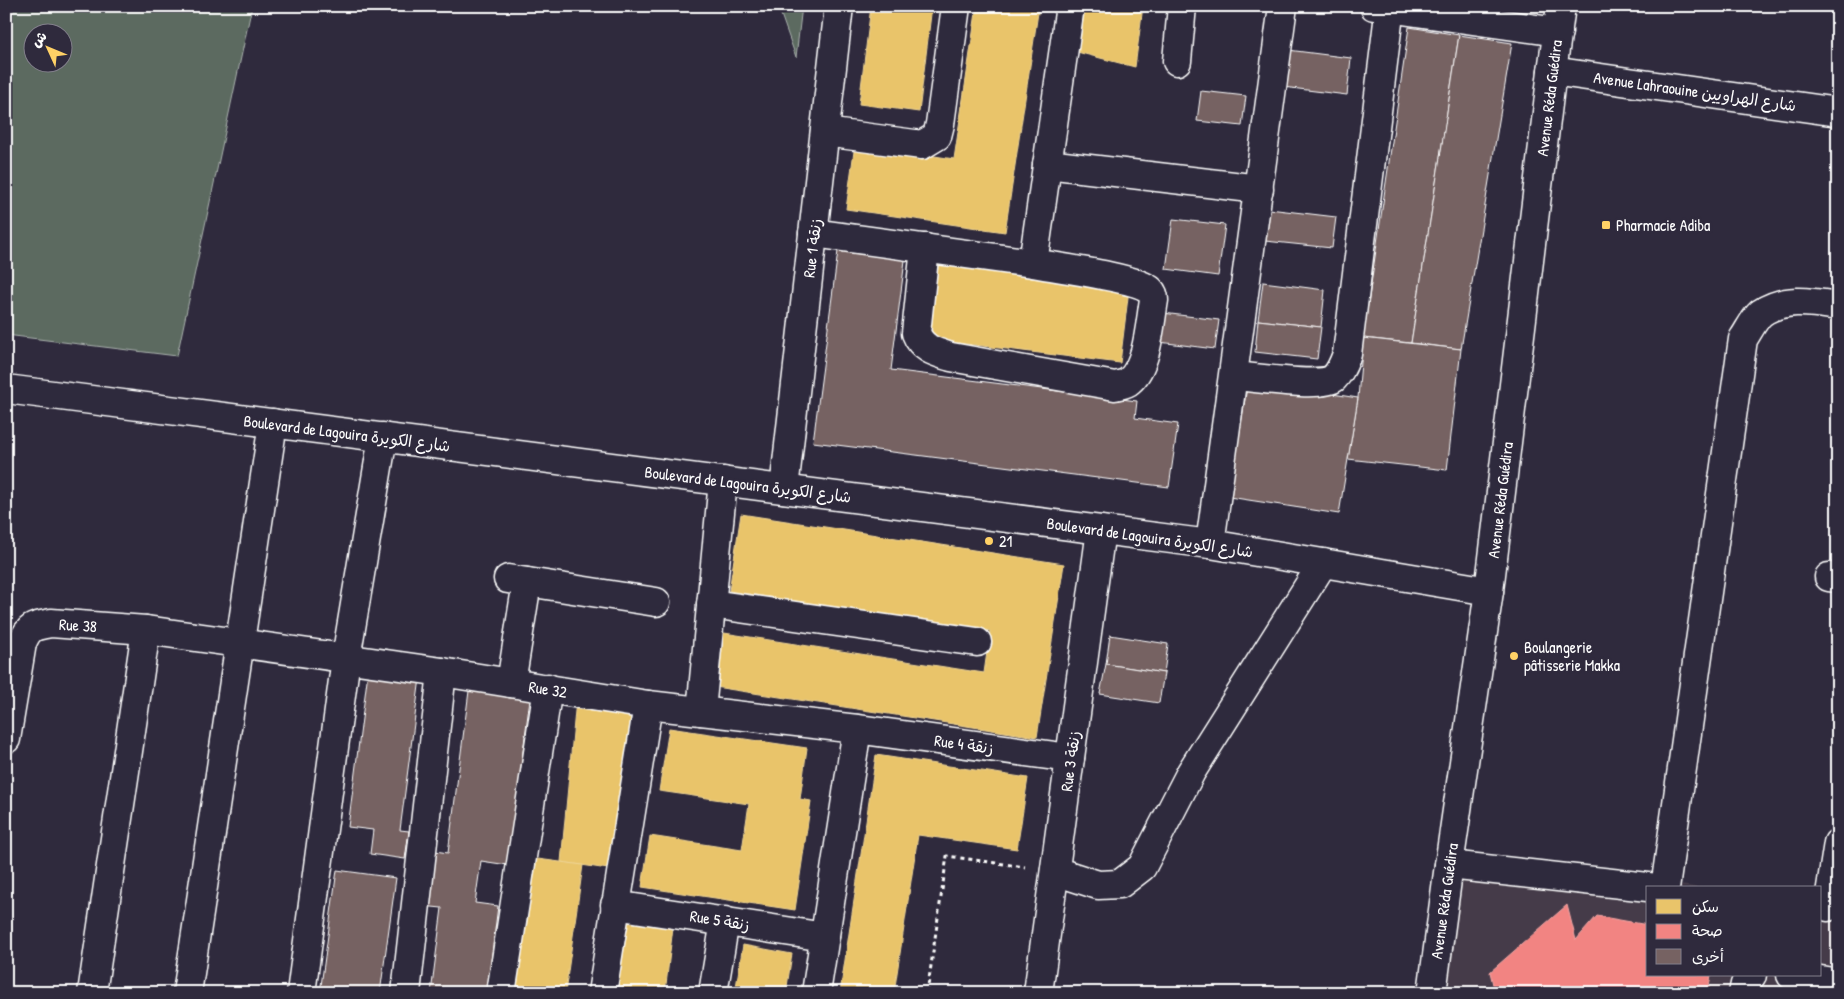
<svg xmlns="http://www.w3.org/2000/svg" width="1844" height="999" viewBox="0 0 1844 999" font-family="'Patrick Hand','Playpen Sans Arabic',sans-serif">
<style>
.built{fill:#443b48}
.green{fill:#5b6a60;stroke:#adb4b0;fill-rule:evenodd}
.homes{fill:#e9c46a;stroke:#f0d697}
.health{fill:#f28482;stroke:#f6a9a8}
.building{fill:#766262;stroke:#fff}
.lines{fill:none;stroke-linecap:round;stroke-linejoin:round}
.minor-casing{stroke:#fff;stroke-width:31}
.path{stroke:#fff;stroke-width:3;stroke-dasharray:4 4;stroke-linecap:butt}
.minor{stroke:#2f2a3d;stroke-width:28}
.poi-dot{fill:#ffd166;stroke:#2f2a3d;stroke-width:2}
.labels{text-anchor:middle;stroke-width:5;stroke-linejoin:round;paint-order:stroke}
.street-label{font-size:16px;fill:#fff;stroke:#2f2a3d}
.poi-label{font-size:16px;fill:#fff;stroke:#2f2a3d;text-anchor:start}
</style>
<rect width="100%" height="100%" fill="#2f2a3d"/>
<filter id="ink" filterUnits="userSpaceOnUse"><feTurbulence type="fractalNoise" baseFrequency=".02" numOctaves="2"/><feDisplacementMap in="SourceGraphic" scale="10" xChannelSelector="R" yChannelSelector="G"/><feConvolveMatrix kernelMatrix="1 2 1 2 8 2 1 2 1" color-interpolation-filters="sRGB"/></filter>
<g filter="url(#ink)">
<polygon class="built" points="1441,852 1702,888 1648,888 1648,975 1820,975 1820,904 1838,906 1838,993 1420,993"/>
<g class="green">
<path d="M6 6H252L177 356 6 335ZM32 32H62V62H32Z"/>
<polygon points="778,6 802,6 796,57"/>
</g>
<g class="homes">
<polygon points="871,6 932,6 919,112 859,104"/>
<polygon points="977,6 1039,6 1005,232 846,209 855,144 954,159"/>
<polygon points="1084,6 1143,6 1135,67 1077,52"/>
<polygon points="935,265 1129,289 1120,363 926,339"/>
<polygon points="741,514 1064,564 1037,737 715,687 724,633 984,673 990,631 729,591"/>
<polygon points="576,700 644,714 608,869 561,862"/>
<polygon points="669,728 807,748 800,799 811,801 795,910 642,887 650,836 742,850 749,804 659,791"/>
<polygon points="876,755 1028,778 1017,849 918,835 894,993 840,993"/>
<polygon points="530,858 583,865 565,993 511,993"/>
<polygon points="620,912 674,919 665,993 610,993"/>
<polygon points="743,945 792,954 786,993 735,993"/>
</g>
<polygon class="health" points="1567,905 1576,940 1597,916 1648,925 1648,975 1711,975 1708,993 1495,993 1490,972"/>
<g class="building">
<polygon points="1409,27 1459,35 1411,343 1363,338"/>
<polygon points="1459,35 1512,43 1461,349 1411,343"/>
<polygon points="1288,50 1351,58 1347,95 1283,87"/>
<polygon points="1201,91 1246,96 1242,126 1197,121"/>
<polygon points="1269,209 1336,217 1332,248 1265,241"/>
<polygon points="1173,219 1225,225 1218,276 1166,269"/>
<polygon points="838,251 905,260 891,370 1137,401 1135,418 1178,424 1169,487 813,442"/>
<polygon points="1263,282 1325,290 1321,327 1258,320"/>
<polygon points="1155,312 1219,320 1215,349 1151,341"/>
<polygon points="1258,320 1321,327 1317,359 1255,352"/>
<polygon points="1363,338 1461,349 1447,470 1348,459 1358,398"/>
<polygon points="1248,381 1358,398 1339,514 1229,497"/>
<polygon points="1110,635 1168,644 1164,673 1106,664"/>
<polygon points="1106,664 1164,673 1159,703 1100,694"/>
<polygon points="368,672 420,678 400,830 409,831 405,859 370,854 373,830 348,827"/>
<polygon points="469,691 530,699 508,865 481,861 475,903 498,906 487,993 431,993 442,908 422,906 429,850 448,853"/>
<polygon points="337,870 396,878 380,993 320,993"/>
</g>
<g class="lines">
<g class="minor-casing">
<g id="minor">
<polyline points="1374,6 1558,32"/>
<polyline points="1177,61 1182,6"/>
<polyline points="1552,71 1838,112"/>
<polyline points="825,132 922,145 937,136 940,124 956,6"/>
<polyline points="1047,164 1259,189"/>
<polyline points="813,233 1033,263 1070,6"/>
<path d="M925 248 916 333C922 349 935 352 951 357L1115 386C1119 385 1126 384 1129 381 1148 366 1150 322 1154 300 1154 296 1153 293 1150 290 1138 278 1054 267 1033 263"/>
<path d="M1234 376C1252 377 1322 388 1334 378 1341 371 1344 362 1347 354L1390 6"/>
<polyline points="6,389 1210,544 1489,591"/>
<polyline points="784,489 839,6"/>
<polyline points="1210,544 1283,6"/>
<polyline points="1829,577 1838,578"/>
<polyline points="508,579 656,602"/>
<polyline points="711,604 977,642"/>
<polyline points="511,683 527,582"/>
<polyline points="701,711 723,481"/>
<path d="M6 739 22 643C29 626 34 626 51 623L146 630 442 672 648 705 857 729 1070 758"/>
<polyline points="1449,865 1657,888"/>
<polyline points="1055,871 1098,885 1120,884 1142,867 1191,772 1323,563"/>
<path d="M1665 888 1743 339C1748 332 1754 319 1761 313 1784 297 1811 302 1838 306"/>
<polyline points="615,905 825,937"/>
<polyline points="1828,907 1838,843"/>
<polyline points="1791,975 1838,983"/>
<polyline points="92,993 146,630"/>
<polyline points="187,993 273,423"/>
<polyline points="301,993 346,658 383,437"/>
<polyline points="406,993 442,672"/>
<polyline points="501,993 548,688"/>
<polyline points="602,993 648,705"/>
<polyline points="713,993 725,921"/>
<polyline points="816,993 857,729"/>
<polyline points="1038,993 1101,530"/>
<polyline points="1432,993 1449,865 1489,591 1552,71 1561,6"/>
<polyline points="1743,993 1745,984 1752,975"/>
</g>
</g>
<polyline class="path" points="927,993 947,856 1025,867"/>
<use href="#minor" class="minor"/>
</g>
</g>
<g class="poi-dot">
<rect x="1601" y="220" width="10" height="10" rx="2.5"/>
<circle cx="989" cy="541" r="5"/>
<circle cx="1514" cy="656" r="5"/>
</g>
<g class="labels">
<g class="street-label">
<text transform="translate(1695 91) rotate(8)" y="6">Avenue Lahraouine شارع الهراويين</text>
<text transform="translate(1549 98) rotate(-83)" y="6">Avenue Réda Guédira</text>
<text transform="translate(812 248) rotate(-83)" y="6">Rue 1 زنقة</text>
<text transform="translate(347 433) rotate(7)" y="6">Boulevard de Lagouira شارع الكويرة</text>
<text transform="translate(748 484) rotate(7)" y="6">Boulevard de Lagouira شارع الكويرة</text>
<text transform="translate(1500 500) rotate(-83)" y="6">Avenue Réda Guédira</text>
<text transform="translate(1150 537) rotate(8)" y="6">Boulevard de Lagouira شارع الكويرة</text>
<text transform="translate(78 625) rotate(4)" y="6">Rue 38</text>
<text transform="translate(548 689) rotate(9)" y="6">Rue 32</text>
<text transform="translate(964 744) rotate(8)" y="6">Rue 4 زنقة</text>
<text transform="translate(1070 761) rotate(-82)" y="6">Rue 3 زنقة</text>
<text transform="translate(1444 901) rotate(-82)" y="6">Avenue Réda Guédira</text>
<text transform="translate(720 920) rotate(9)" y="6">Rue 5 زنقة</text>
</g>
<g class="poi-label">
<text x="1616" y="231">Pharmacie Adiba</text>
<text x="999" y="547">21</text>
<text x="1524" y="653">Boulangerie<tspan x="1524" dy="18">pâtisserie Makka</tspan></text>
</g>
</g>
<rect width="1844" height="999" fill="none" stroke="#2f2a3d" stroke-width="25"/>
<rect x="12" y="12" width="1819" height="974" fill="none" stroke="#fff" stroke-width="2" filter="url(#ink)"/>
<rect x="1646" y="886" width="175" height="90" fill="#2f2a3d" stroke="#827f8b"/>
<rect x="1656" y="899" width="25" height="15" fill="#e9c46a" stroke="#827f8b"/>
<text x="1692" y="912" font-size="15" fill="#ffffff">سكن</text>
<rect x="1656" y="924" width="25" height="15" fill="#f28482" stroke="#827f8b"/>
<text x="1692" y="936" font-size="15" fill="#ffffff">صحة</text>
<rect x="1656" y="949" width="25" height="15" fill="#766262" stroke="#827f8b"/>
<text x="1692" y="962" font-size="15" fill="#ffffff">أخرى</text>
<g transform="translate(48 48) rotate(314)"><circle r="24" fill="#2f2a3d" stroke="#827f8b"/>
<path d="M0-4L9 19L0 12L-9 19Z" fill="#ffd166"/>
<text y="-8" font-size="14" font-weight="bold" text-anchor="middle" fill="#ffffff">ش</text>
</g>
</svg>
